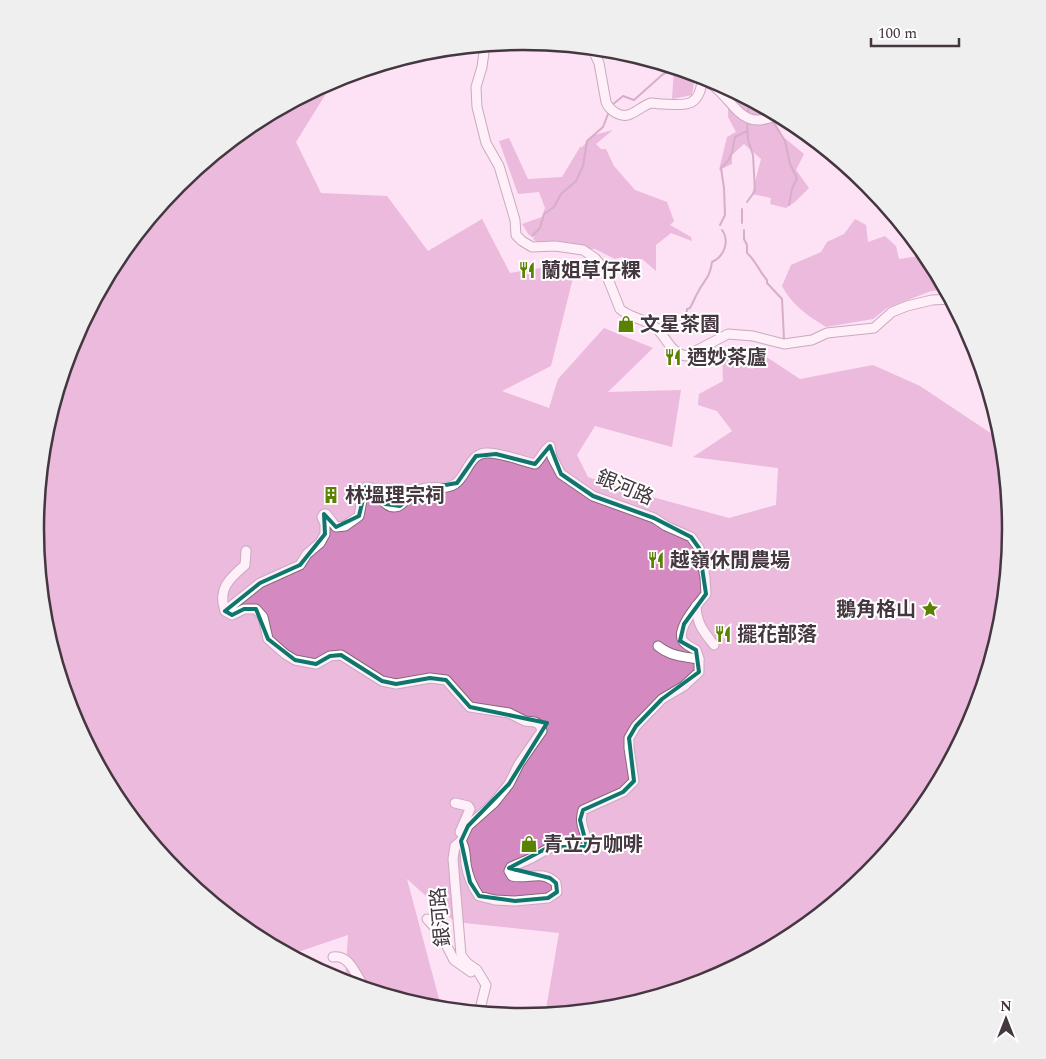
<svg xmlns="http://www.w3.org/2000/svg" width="1046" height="1059" viewBox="0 0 1046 1059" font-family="Spectral,'Noto Sans TC',serif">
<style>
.forest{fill:#d489c0}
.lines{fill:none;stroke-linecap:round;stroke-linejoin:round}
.stream{stroke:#a87098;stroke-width:2}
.minor-casing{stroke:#87687e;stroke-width:11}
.minor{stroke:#fff;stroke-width:9}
.marked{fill:none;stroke:#0f766e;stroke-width:4;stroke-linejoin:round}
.labels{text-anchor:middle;stroke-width:4;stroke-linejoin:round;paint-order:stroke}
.poi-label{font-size:20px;font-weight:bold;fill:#443740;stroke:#fff;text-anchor:start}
.street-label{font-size:20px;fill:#443740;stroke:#fff}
.rim{fill:none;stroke:#443740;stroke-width:2.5}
</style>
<rect width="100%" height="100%" fill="#fde1f4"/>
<g class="forest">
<polygon points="674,68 690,73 688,75 694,83 692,95 672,99"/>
<polygon points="335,79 296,142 321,193 387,196 428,251 482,219 510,273 577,262 551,366 502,391 549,408 558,379 604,328 653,348 608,392 681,390 672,447 595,426 577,455 588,477 627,490 729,518 776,505 778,468 693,457 732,431 717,411 698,405 699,394 723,381 722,351 765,356 800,379 873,365 920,386 992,434 1001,433 1011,530 1002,625 974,717 929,801 868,875 794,935 709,980 618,1008 545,1015 559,933 455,922 407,879 442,1010 428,1008 345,983 348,935 289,955 252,935 178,874 117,800 72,716 44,624 35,529 44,434 72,342 117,258 178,184 252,124"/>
<polygon points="728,89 773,112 769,114 782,136 804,154 796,170 809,188 795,202 786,208 770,204 771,198 752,194 761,159 744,144 732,155 732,164 719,170 727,137 736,132 728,117"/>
<polygon points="613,130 596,144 601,149 606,149 614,166 635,190 667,202 674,221 670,225 691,237 692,241 671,233 656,245 656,271 642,259 632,263 626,274 618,270 624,261 623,257 615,259 595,249 547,251 533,239 534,236 529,235 522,224 542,217 545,208 539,192 518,194 499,141 509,138 528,179 562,177 580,147 582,147 594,135"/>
<path d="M855 219 866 225 868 242 885 236 896 246 899 259 926 255 946 290 931 291 887 308 873 319 826 327C808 316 792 305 782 286L791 265 821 252 827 242 844 234Z"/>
</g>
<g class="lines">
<g class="stream">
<polyline points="612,105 623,96 634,100 662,75 675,68"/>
<polyline points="748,114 749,100"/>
<polyline points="773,121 785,141 790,164 797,178 792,189 789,205"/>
<polyline points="747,122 748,140 753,155 755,191 747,202"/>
<polyline points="742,209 742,223"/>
<polyline points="720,225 725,215 724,188 721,168 728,161 732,153 735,137 747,131"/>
<path d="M744 230V239L747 245V253C756 261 759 271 767 280V283L782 299 784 339"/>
<polyline points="532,236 540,228 544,214 554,207 561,194 576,181 583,166 587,141 603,127 608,114"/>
<path d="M693 333C686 327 686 318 687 309L690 308C693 303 695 297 698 292 704 280 710 278 712 262 724 257 730 241 722 230"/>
</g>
<g class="minor-casing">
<g id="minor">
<path d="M485 45 482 67 476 87 477 107 486 143 499 166 515 220 516 235 522 241 532 247 555 246 583 250 595 258 604 269 620 309C630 318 645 319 655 327 666 336 670 353 686 356L728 334 753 336 784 344 812 340 827 333 874 328 892 312 907 306 932 300 951 299"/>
<path d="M592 48 599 63 606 102C608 107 611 110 616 113 630 121 638 107 651 103 654 103 659 104 663 104 685 105 699 108 702 81"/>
<path d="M687 72C696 79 707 81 715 87 737 106 743 131 777 115"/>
<path d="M696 606C697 624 703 631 714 645"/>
<path d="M225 611C217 589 230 578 245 565L246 551"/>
<path d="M658 646C670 656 684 657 699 659"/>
<polyline points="455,803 468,806 470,809 460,832"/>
<path d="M461 841C466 848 465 856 466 864 468 877 472 886 479 896L495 900 515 901 548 898 557 892 556 883C541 869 529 880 512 876L509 871 511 867C520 863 529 860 537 855 555 844 560 842 582 849L587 847C587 830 578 827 583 810L623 792 634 781 629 748V738L636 726 662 699 684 686 699 672V659L696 650C692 648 686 645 683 641 675 629 699 603 706 594L705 577 699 548 691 537 666 526 654 518 593 496 561 474 552 457 550 446C543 451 541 459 535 464 521 461 500 452 486 453 469 454 467 476 455 484 445 491 433 485 422 489 419 491 414 492 411 494 405 498 403 507 394 507 384 507 378 493 371 488L366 487 364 490 359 516 345 526 336 527 326 514H324L322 517 325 524V534L320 543 307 554 300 565 260 583 225 611 232 615 244 609H256L263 617 268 639 285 654 295 660 316 664 330 656 341 655 382 681 396 684 430 678 446 680 470 707 509 713 525 721 535 722 540 725 542 731 519 764 509 784 494 803 468 826 461 841 455 846 453 859 461 955 467 963 477 970 486 985 480 1009 481 1013"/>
<polyline points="427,919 440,933 454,960 471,972"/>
<path d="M333 957C351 954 356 978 366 989"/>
<polyline points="386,995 397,995 401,996 400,1000"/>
</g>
</g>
<use href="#minor" class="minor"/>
</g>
<path d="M0 0H1046V1059H0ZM550 446 561 474 593 496 654 518 691 537 699 548 706 594 684 624 680 641 696 650 699 672 662 699 636 726 629 738 634 781 623 792 583 810 580 820 587 847H549L509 868 550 878 556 883 557 892 548 898 515 901 479 896 470 882 461 841 468 826 509 784 547 723 470 707 446 680 430 678 396 684 382 681 341 655 330 656 316 664 295 660 268 639 256 609H244L232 615 225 611 260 583 300 565 325 534 324 514 336 527 359 516 366 487 385 504 400 506 422 489 457 483 476 456 496 454 535 464Z" fill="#fde1f4" fill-opacity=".55" fill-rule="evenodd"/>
<path class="marked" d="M550 446 561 474 593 496 654 518 691 537 699 548 706 594 684 624 680 641 696 650 699 672 662 699 636 726 629 738 634 781 623 792 583 810 580 820 587 847H549L509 868 550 878 556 883 557 892 548 898 515 901 479 896 470 882 461 841 468 826 509 784 547 723 470 707 446 680 430 678 396 684 382 681 341 655 330 656 316 664 295 660 268 639 256 609H244L232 615 225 611 260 583 300 565 325 534 324 514 336 527 359 516 366 487 385 504 400 506 422 489 457 483 476 456 496 454 535 464Z"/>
<defs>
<g id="restaurant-bare" transform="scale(1.35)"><path d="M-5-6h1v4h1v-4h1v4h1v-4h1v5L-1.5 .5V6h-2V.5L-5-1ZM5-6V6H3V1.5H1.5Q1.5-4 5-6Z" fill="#5b8100" stroke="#fff" stroke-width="2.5" paint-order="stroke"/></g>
<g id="shop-bare" transform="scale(1.35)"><path d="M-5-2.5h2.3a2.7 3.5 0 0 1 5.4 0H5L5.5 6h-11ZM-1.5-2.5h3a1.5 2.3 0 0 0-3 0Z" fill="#5b8100" stroke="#fff" stroke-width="2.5" paint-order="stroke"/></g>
<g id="building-bare" transform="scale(1.35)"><path d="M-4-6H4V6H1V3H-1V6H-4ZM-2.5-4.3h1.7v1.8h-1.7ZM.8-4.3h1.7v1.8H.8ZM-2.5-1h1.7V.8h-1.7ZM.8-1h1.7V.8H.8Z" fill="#5b8100" stroke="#fff" stroke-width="2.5" paint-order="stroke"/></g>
<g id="sight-bare" transform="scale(1.35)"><path d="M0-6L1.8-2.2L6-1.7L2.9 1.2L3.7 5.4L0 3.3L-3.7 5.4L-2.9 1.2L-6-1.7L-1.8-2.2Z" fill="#5b8100" stroke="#fff" stroke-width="2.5" paint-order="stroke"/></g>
</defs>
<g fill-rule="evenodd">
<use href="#restaurant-bare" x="527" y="270"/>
<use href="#shop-bare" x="626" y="324"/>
<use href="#restaurant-bare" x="673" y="357"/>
<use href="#building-bare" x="331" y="495"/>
<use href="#restaurant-bare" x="656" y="560"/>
<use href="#sight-bare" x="930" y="609"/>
<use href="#restaurant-bare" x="723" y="634"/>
<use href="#shop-bare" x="529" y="844"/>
</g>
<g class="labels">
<g class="poi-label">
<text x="541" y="277">蘭姐草仔粿</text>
<text x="640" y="331">文星茶園</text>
<text x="687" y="364">迺妙茶廬</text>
<text x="345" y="502">林塭理宗祠</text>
<text x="670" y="567">越嶺休閒農場</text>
<text x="916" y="616" text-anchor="end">鵝角格山</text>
<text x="737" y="641">擺花部落</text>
<text x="543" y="851">青立方咖啡</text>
</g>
<g class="street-label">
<text transform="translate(625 487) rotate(23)" y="7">銀河路</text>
<text transform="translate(440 917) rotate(-95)" y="7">銀河路</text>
</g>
</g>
<path d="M0 0H1046V1059H0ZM44 529a479 479 0 1 1 958 0a479 479 0 1 1-958 0Z" fill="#f0eff0" fill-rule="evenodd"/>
<path class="rim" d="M44 529a479 479 0 1 1 958 0a479 479 0 1 1-958 0Z"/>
<g transform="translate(1006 1019)" stroke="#ffffff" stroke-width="4" paint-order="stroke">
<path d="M0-4L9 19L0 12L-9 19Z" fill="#443740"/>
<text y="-8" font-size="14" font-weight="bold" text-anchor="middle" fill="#443740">N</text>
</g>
<path d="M871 38v8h88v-8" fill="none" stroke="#443740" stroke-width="2.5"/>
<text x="878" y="38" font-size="15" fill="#443740" stroke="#ffffff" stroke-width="4" paint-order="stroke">100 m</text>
</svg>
